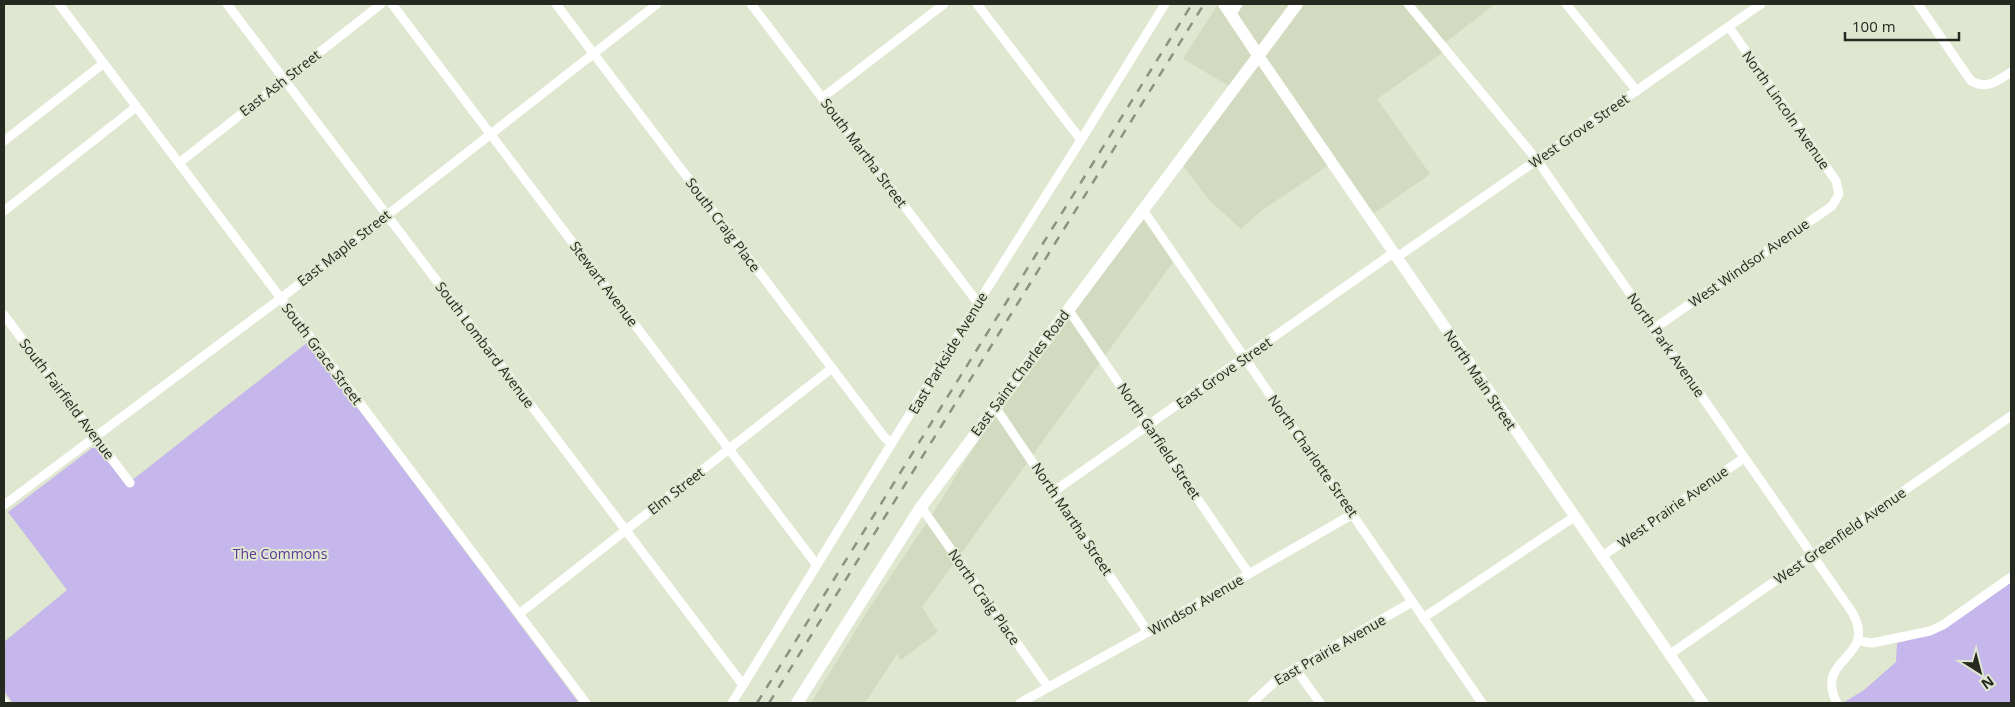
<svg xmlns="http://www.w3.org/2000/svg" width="2015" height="707" viewBox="0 0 2015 707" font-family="'Open Sans',sans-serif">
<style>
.built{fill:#d2dbbf}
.green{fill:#c5b6eb}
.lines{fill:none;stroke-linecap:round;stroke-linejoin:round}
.minor{stroke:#fff;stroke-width:9}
.tertiary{stroke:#fff;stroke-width:11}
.secondary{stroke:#fff;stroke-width:12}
.rail{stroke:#8c9181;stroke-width:2.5;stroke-dasharray:9 9;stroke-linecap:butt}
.labels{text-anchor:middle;stroke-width:4;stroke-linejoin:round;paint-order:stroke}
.street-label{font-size:14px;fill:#262920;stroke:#dfe7d0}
.park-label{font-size:14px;fill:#5e3899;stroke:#dfe7d0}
</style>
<rect width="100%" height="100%" fill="#dfe7d0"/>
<g class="built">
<polygon points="1218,4 1253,55 1231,87 1183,59"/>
<polygon points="1230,4 1294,4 1258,51"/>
<polygon points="1303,4 1494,5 1446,42 1445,51 1377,99 1430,174 1366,219 1329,165 1261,211 1241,229 1209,200 1182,164"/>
<polygon points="1142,216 1174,261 922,607 938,632 901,660 897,654 865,703 811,703 867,612 937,507 998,407"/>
</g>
<g class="green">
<polygon points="308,342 579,703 13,703 4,691 4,642 67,590 8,512 92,448 97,448 126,485"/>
<polygon points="2011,582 2011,703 1843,703 1864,690 1896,662 1897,643 1936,633"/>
</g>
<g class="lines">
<g class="minor">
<polyline points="59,4 586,703"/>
<polyline points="227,4 743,685"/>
<polyline points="392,4 816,564"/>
<polyline points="556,4 885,438 892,443"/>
<polyline points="751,4 978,303"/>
<polyline points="977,4 1081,140"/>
<path d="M1408 4 1537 160 1852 612C1879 660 1813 656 1837 703"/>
<polyline points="1566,4 1637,91"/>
<path d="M1918 4 1971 81C1987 90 1997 81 2011 72"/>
<polyline points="1231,15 1238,4"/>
<polyline points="822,98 944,4"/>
<polyline points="4,141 104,63"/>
<polyline points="179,163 381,4"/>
<polyline points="1143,210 1482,703"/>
<polyline points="4,211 136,107"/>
<polyline points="1396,258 1761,4"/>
<polyline points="1068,309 1249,574"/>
<polyline points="4,315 130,483"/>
<polyline points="1655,328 1832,206 1839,194 1836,181 1729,27"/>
<polyline points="995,407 1148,632"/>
<polyline points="1053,492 1393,253"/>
<polyline points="4,505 280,299 657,4"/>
<polyline points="921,507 1048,687"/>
<polyline points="1601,557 1744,458"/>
<polyline points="519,614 832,368"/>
<polyline points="1423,618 1574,517"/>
<polyline points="1859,641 1872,643 1930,631 1943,625 2011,577"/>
<polyline points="1669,655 2011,416"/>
<polyline points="1295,668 1320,703"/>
<polyline points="4,702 5,703"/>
<polyline points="732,703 978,303 1081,140 1165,4"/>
<polyline points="1020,703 1148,632 1353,514"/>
<polyline points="1252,703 1279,678 1412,602"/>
</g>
<polyline class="tertiary" points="1258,55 1703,703"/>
<g class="secondary">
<polyline points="1224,4 1258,55"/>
<polyline points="797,703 921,507 1297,4"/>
</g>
<g class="rail">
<polyline points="757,703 1192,4"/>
<polyline points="769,703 1204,4"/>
</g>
</g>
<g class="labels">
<g class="street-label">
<text transform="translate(280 83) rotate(-38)" y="5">East Ash Street</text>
<text transform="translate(1786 110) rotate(55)" y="5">North Lincoln Avenue</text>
<text transform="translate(1579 131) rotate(-35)" y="5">West Grove Street</text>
<text transform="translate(864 153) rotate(53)" y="5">South Martha Street</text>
<text transform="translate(723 225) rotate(53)" y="5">South Craig Place</text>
<text transform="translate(344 248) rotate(-38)" y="5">East Maple Street</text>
<text transform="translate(1749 263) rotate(-35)" y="5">West Windsor Avenue</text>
<text transform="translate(604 284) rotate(53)" y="5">Stewart Avenue</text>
<text transform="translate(485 345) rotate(53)" y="5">South Lombard Avenue</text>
<text transform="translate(1666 345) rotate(55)" y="5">North Park Avenue</text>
<text transform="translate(948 353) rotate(-59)" y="5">East Parkside Avenue</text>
<text transform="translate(322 354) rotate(53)" y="5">South Grace Street</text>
<text transform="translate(1020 373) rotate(-53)" y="5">East Saint Charles Road</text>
<text transform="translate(1224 373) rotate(-35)" y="5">East Grove Street</text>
<text transform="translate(1480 380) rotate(56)" y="5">North Main Street</text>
<text transform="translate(67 399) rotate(53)" y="5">South Fairfield Avenue</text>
<text transform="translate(1159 441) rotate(56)" y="5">North Garfield Street</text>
<text transform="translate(1313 456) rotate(55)" y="5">North Charlotte Street</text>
<text transform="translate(676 491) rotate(-38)" y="5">Elm Street</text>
<text transform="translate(1673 507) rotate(-35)" y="5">West Prairie Avenue</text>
<text transform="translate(1072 519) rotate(56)" y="5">North Martha Street</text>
<text transform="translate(1840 536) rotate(-35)" y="5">West Greenfield Avenue</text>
<text transform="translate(984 597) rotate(55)" y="5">North Craig Place</text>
<text transform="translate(1196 605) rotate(-30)" y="5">Windsor Avenue</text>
<text transform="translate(1330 650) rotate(-30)" y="5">East Prairie Avenue</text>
</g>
<g class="park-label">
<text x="280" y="559">The Commons</text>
</g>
</g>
<rect width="2015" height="707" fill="none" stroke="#262920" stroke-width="10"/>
<g transform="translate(1980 672) rotate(144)" stroke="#dfe7d0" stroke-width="4" paint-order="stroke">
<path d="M0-4L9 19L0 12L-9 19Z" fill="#262920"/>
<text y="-8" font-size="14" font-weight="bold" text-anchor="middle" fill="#262920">N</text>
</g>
<path d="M1845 32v8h114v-8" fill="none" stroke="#262920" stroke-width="2.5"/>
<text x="1852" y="32" font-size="15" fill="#262920" stroke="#dfe7d0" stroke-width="4" paint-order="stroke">100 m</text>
</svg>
